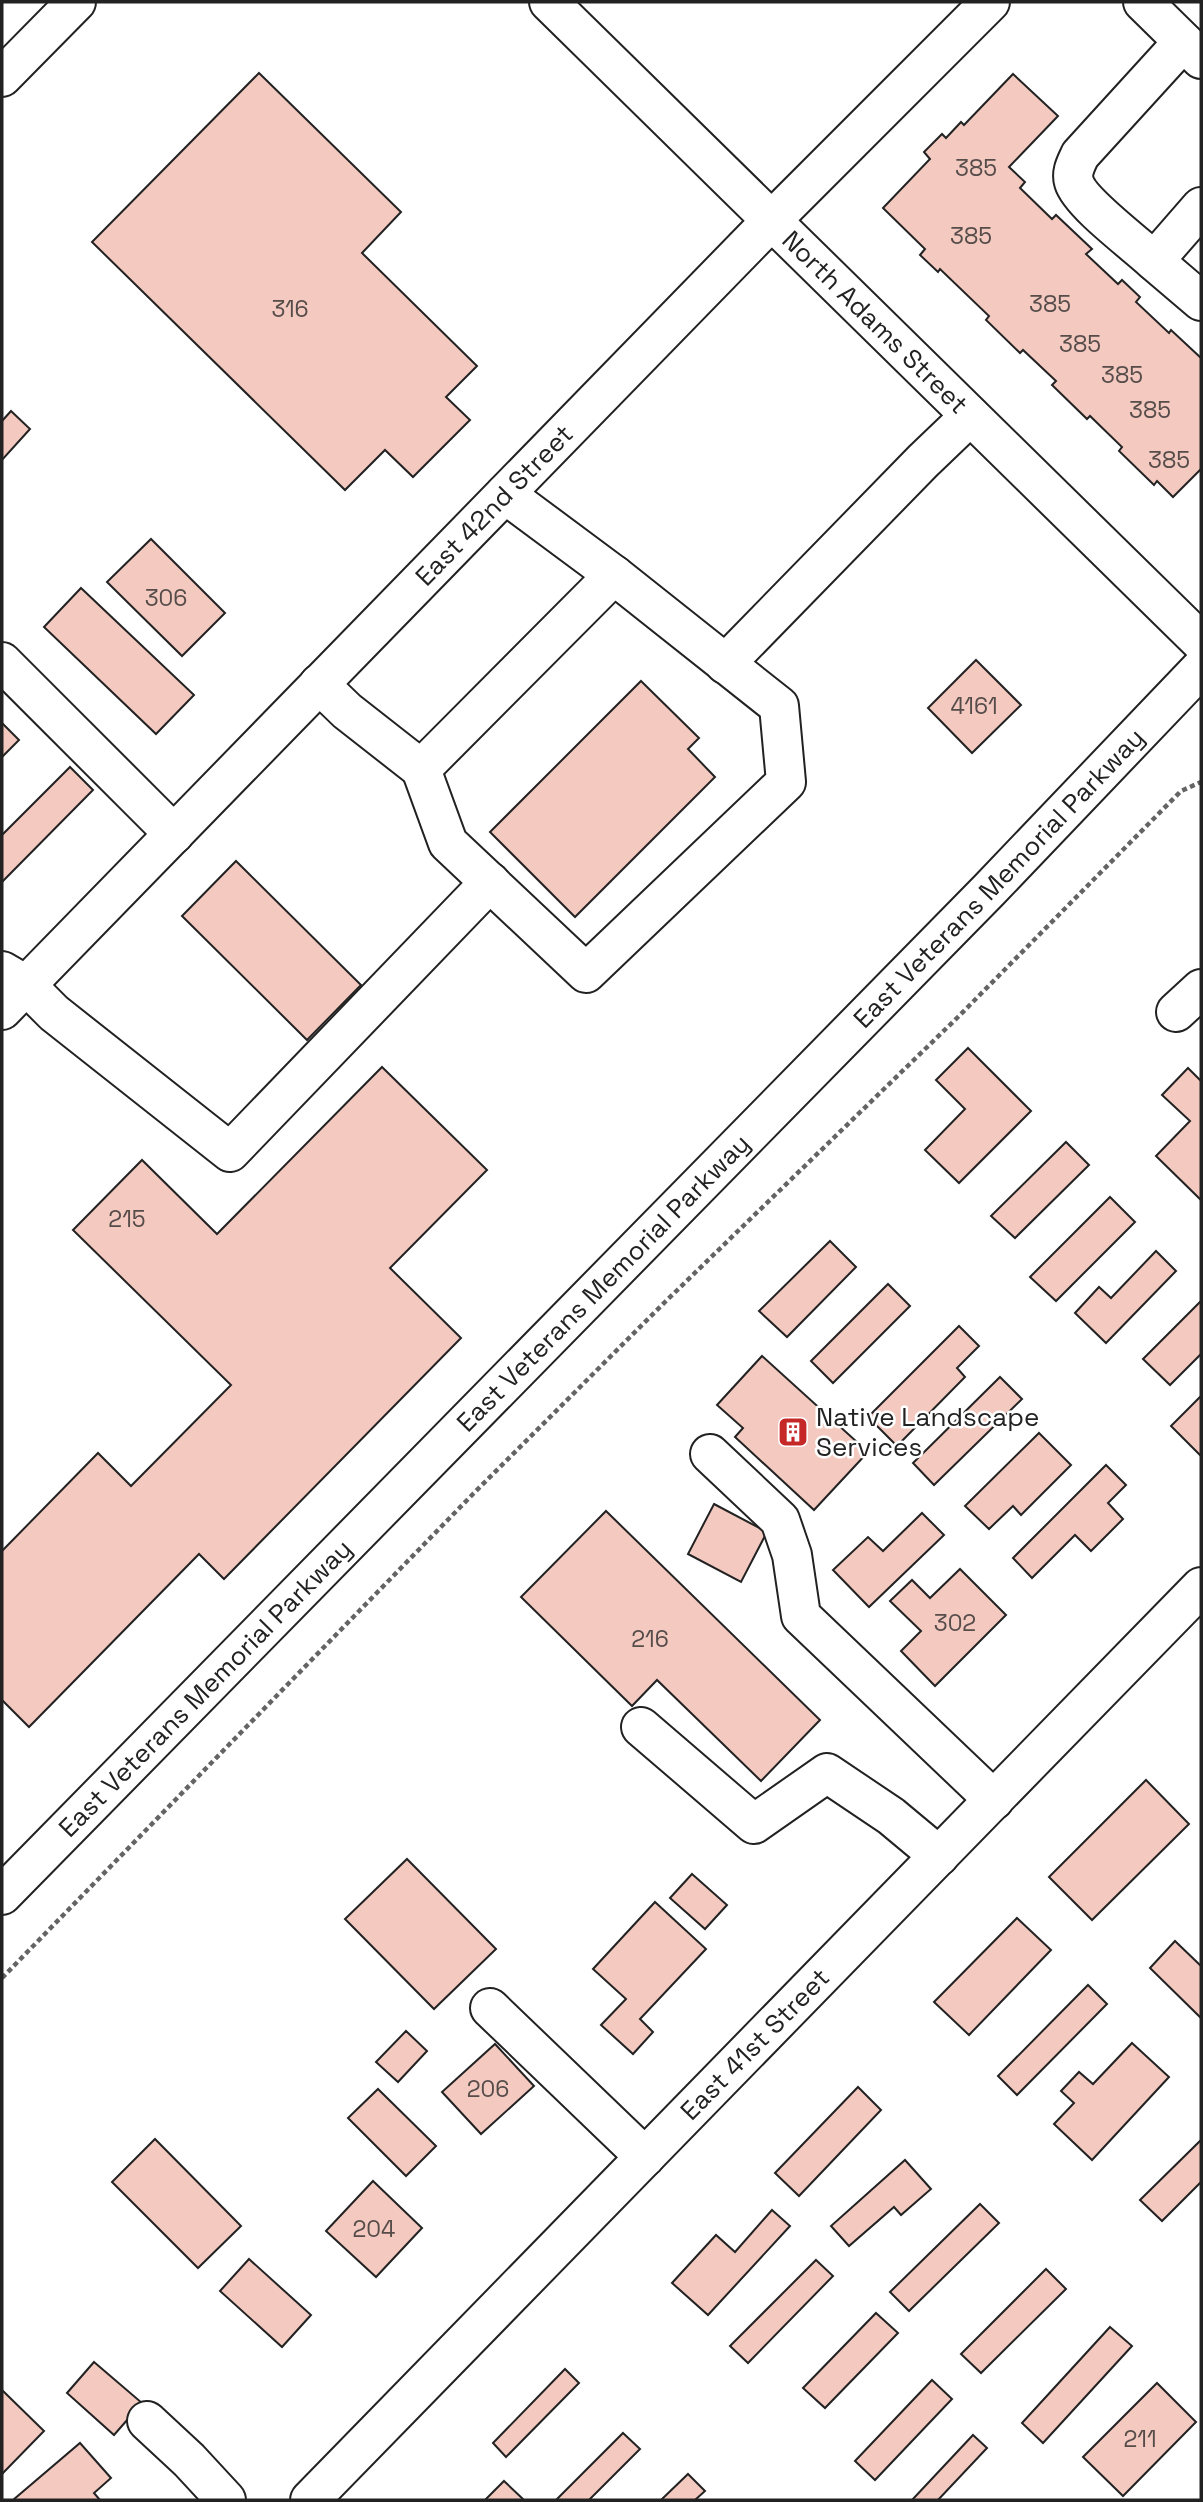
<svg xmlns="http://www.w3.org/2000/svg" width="1203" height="2502" viewBox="0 0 1203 2502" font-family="'Space Grotesk',sans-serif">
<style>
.building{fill:#f3c9c0;stroke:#222;stroke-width:2}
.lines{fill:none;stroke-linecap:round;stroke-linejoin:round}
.minor-casing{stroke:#222;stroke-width:42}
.major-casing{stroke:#222;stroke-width:42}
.path{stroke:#646464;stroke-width:4.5;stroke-dasharray:5 3.5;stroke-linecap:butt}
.minor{stroke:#fff;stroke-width:38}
.major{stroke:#fff;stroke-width:38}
.labels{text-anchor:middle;stroke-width:5;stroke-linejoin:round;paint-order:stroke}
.number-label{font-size:23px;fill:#564c4a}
.street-label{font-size:26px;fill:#222;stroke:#fff}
.poi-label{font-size:26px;fill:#222;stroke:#fff;text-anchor:start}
</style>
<rect width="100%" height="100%" fill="#fff"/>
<g class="building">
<polygon points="259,73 401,212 362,253 477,366 446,397 470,420 413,477 385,450 345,490 92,242"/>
<polygon points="1013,74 1058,116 1009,167 1025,182 1020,188 1052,219 1056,215 1092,249 1086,254 1118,284 1122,280 1140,297 1136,302 1169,333 1171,330 1201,358 1201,469 1173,497 1157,481 1154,485 1119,451 1122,447 1090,416 1087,419 1052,385 1056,381 1023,350 1020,353 986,320 989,316 940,269 938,272 920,255 925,249 883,208 930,159 924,152 942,134 946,138 961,122 964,125"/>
<polygon points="11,411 30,429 2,460 2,421"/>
<polygon points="151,539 225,613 182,656 107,582"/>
<polygon points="81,588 194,695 156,734 44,627"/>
<polygon points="976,660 1021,705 972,753 928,708"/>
<polygon points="641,681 699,738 688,749 715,777 575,917 490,832"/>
<polygon points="2,723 19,740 2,757"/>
<polygon points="70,767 93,790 2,882 2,835"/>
<polygon points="236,861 361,985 307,1040 182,916"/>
<polygon points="968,1048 1031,1111 959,1183 925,1150 965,1109 936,1080"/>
<polygon points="382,1067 487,1170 390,1268 461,1338 224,1579 199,1554 29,1727 2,1700 2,1551 98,1453 131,1486 231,1385 73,1230 142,1160 217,1234"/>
<polygon points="1188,1068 1201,1081 1201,1200 1156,1156 1190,1121 1162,1095"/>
<polygon points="1066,1142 1089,1165 1015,1238 991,1216"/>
<polygon points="1110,1197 1135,1222 1056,1301 1030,1277"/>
<polygon points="830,1241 856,1267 787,1337 759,1311"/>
<polygon points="1156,1251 1176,1271 1106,1343 1075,1313 1099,1287 1111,1298"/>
<polygon points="888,1284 910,1306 833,1383 811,1361"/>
<polygon points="1201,1301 1201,1354 1170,1385 1143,1359"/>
<polygon points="959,1326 979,1346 957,1368 965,1377 897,1446 868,1417"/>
<polygon points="762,1356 868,1452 814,1510 735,1437 743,1428 717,1405"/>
<polygon points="1000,1377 1022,1399 934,1485 913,1463"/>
<polygon points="1201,1396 1201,1456 1171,1426"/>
<polygon points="1039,1433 1071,1465 1021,1515 1013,1506 989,1529 965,1506"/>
<polygon points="1106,1465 1126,1485 1108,1503 1123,1519 1091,1551 1075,1535 1032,1578 1013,1558"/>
<polygon points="714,1504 767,1532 741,1582 688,1554"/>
<polygon points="606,1511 820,1720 761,1781 657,1680 632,1706 521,1597"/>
<polygon points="922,1513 944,1535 869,1607 833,1570 868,1537 883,1551"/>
<polygon points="960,1569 1006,1615 935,1686 901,1651 921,1631 890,1601 912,1580 930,1598"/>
<polygon points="1146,1780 1189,1824 1092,1920 1049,1877"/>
<polygon points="407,1859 496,1949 434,2009 345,1919"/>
<polygon points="692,1874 727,1905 705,1929 670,1898"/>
<polygon points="655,1902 706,1949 640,2019 653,2032 633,2054 601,2025 626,1999 593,1969"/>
<polygon points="1017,1918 1051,1950 969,2035 934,2002"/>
<polygon points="1175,1941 1201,1966 1201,2018 1150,1968"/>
<polygon points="1088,1985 1107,2004 1017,2095 998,2076"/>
<polygon points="406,2031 427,2051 398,2082 376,2062"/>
<polygon points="1132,2043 1169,2077 1092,2160 1054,2124 1074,2103 1061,2091 1079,2072 1093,2084"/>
<polygon points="495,2044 534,2086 481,2134 442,2092"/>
<polygon points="858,2087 881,2110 799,2196 775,2173"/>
<polygon points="378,2089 436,2146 406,2176 348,2118"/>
<polygon points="155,2139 241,2226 198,2268 112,2182"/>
<polygon points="1201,2140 1201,2182 1162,2221 1140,2200"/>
<polygon points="905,2160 931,2189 901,2215 894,2207 849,2246 831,2226"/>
<polygon points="373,2181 422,2228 376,2277 326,2231"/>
<polygon points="980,2204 999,2223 909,2311 890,2292"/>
<polygon points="772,2210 790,2226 708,2315 672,2283 716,2235 735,2252"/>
<polygon points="249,2259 311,2315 282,2347 220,2291"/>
<polygon points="816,2260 833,2276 748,2363 730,2346"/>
<polygon points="1046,2269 1066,2289 981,2373 961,2354"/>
<polygon points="876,2313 898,2333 825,2408 803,2388"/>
<polygon points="1110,2327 1132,2346 1043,2443 1022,2423"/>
<polygon points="94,2362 142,2403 114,2435 67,2393"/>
<polygon points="565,2369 579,2383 506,2457 493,2443"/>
<polygon points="932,2380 952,2399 875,2480 855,2461"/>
<polygon points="1157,2383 1196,2422 1123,2496 1083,2457"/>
<polygon points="2,2390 44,2431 2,2474"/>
<polygon points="623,2433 640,2449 589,2500 556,2500"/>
<polygon points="973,2435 987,2448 938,2500 912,2500"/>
<polygon points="80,2443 111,2478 94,2493 100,2500 13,2500"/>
<polygon points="688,2474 705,2491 695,2500 661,2500"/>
<polygon points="504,2481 524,2500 485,2500"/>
</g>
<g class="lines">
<g class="minor-casing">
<g id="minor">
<path id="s1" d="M549 2 1201 642"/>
<polyline points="1143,2 1201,59"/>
<polyline points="2,77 76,2"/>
<polyline points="1201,207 1154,261 1201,301"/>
<path d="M1154 261C1136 244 1080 203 1074 182 1071 172 1076 164 1080 155L1183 42"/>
<polyline points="2,662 174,834"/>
<polyline points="725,664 923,461 970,416"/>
<polyline points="319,684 347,711 421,769 614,575 505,494"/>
<polyline points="421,769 448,843 586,973 786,782 779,706 614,575"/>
<polyline points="2,971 26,985 54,1013 230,1152 490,882"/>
<path id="s2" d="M2 1010 772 220 990 2"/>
<polyline points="1176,1012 1201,989"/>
<polyline points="710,1454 780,1520 792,1555 801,1616 994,1800"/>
<polyline points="641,1727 754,1824 827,1773 891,1816 939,1856"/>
<polyline points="490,2008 645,2157"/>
<polyline points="147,2421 189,2460 226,2500"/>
<path id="s3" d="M310 2500 1201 1587"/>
</g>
</g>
<g class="major-casing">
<g id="major">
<path id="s4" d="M2 1895 989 890 1201 668"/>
</g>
</g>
<polyline class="path" points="2,1978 473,1494 665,1302 958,1017 1181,791 1201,782"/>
<use href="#minor" class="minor"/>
<use href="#major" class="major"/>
</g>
<defs>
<g id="building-square" transform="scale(1.575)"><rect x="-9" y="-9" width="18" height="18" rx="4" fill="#c62828" stroke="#fff"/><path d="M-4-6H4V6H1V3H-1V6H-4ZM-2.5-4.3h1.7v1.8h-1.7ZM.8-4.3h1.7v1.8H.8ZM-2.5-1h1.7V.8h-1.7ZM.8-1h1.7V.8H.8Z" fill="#fff"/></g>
</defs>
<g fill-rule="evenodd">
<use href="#building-square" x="793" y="1432"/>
</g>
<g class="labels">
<g class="number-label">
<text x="976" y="176">385</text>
<text x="971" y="244">385</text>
<text x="1050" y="312">385</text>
<text x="290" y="317">316</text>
<text x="1080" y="352">385</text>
<text x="1122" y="383">385</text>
<text x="1150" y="418">385</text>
<text x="1169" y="468">385</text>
<text x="166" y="606">306</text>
<text x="974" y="714">4161</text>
<text x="127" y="1227">215</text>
<text x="955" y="1631">302</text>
<text x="650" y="1647">216</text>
<text x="488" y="2097">206</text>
<text x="374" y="2237">204</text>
<text x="1140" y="2447">211</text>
</g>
<g class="street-label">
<text dy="9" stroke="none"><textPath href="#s1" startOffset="457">North Adams Street</textPath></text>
<text dy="9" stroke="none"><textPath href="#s2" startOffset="705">East 42nd Street</textPath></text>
<text dy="9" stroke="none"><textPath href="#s4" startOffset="1424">East Veterans Memorial Parkway</textPath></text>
<text dy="9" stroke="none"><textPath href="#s4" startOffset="858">East Veterans Memorial Parkway</textPath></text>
<text dy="9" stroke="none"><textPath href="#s4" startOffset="290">East Veterans Memorial Parkway</textPath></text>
<text dy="9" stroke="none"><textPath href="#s3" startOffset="637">East 41st Street</textPath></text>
</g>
<g class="poi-label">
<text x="816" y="1426">Native Landscape<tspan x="816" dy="30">Services</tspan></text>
</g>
</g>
<rect width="1203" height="2502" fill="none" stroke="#222222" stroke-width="7"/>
</svg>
